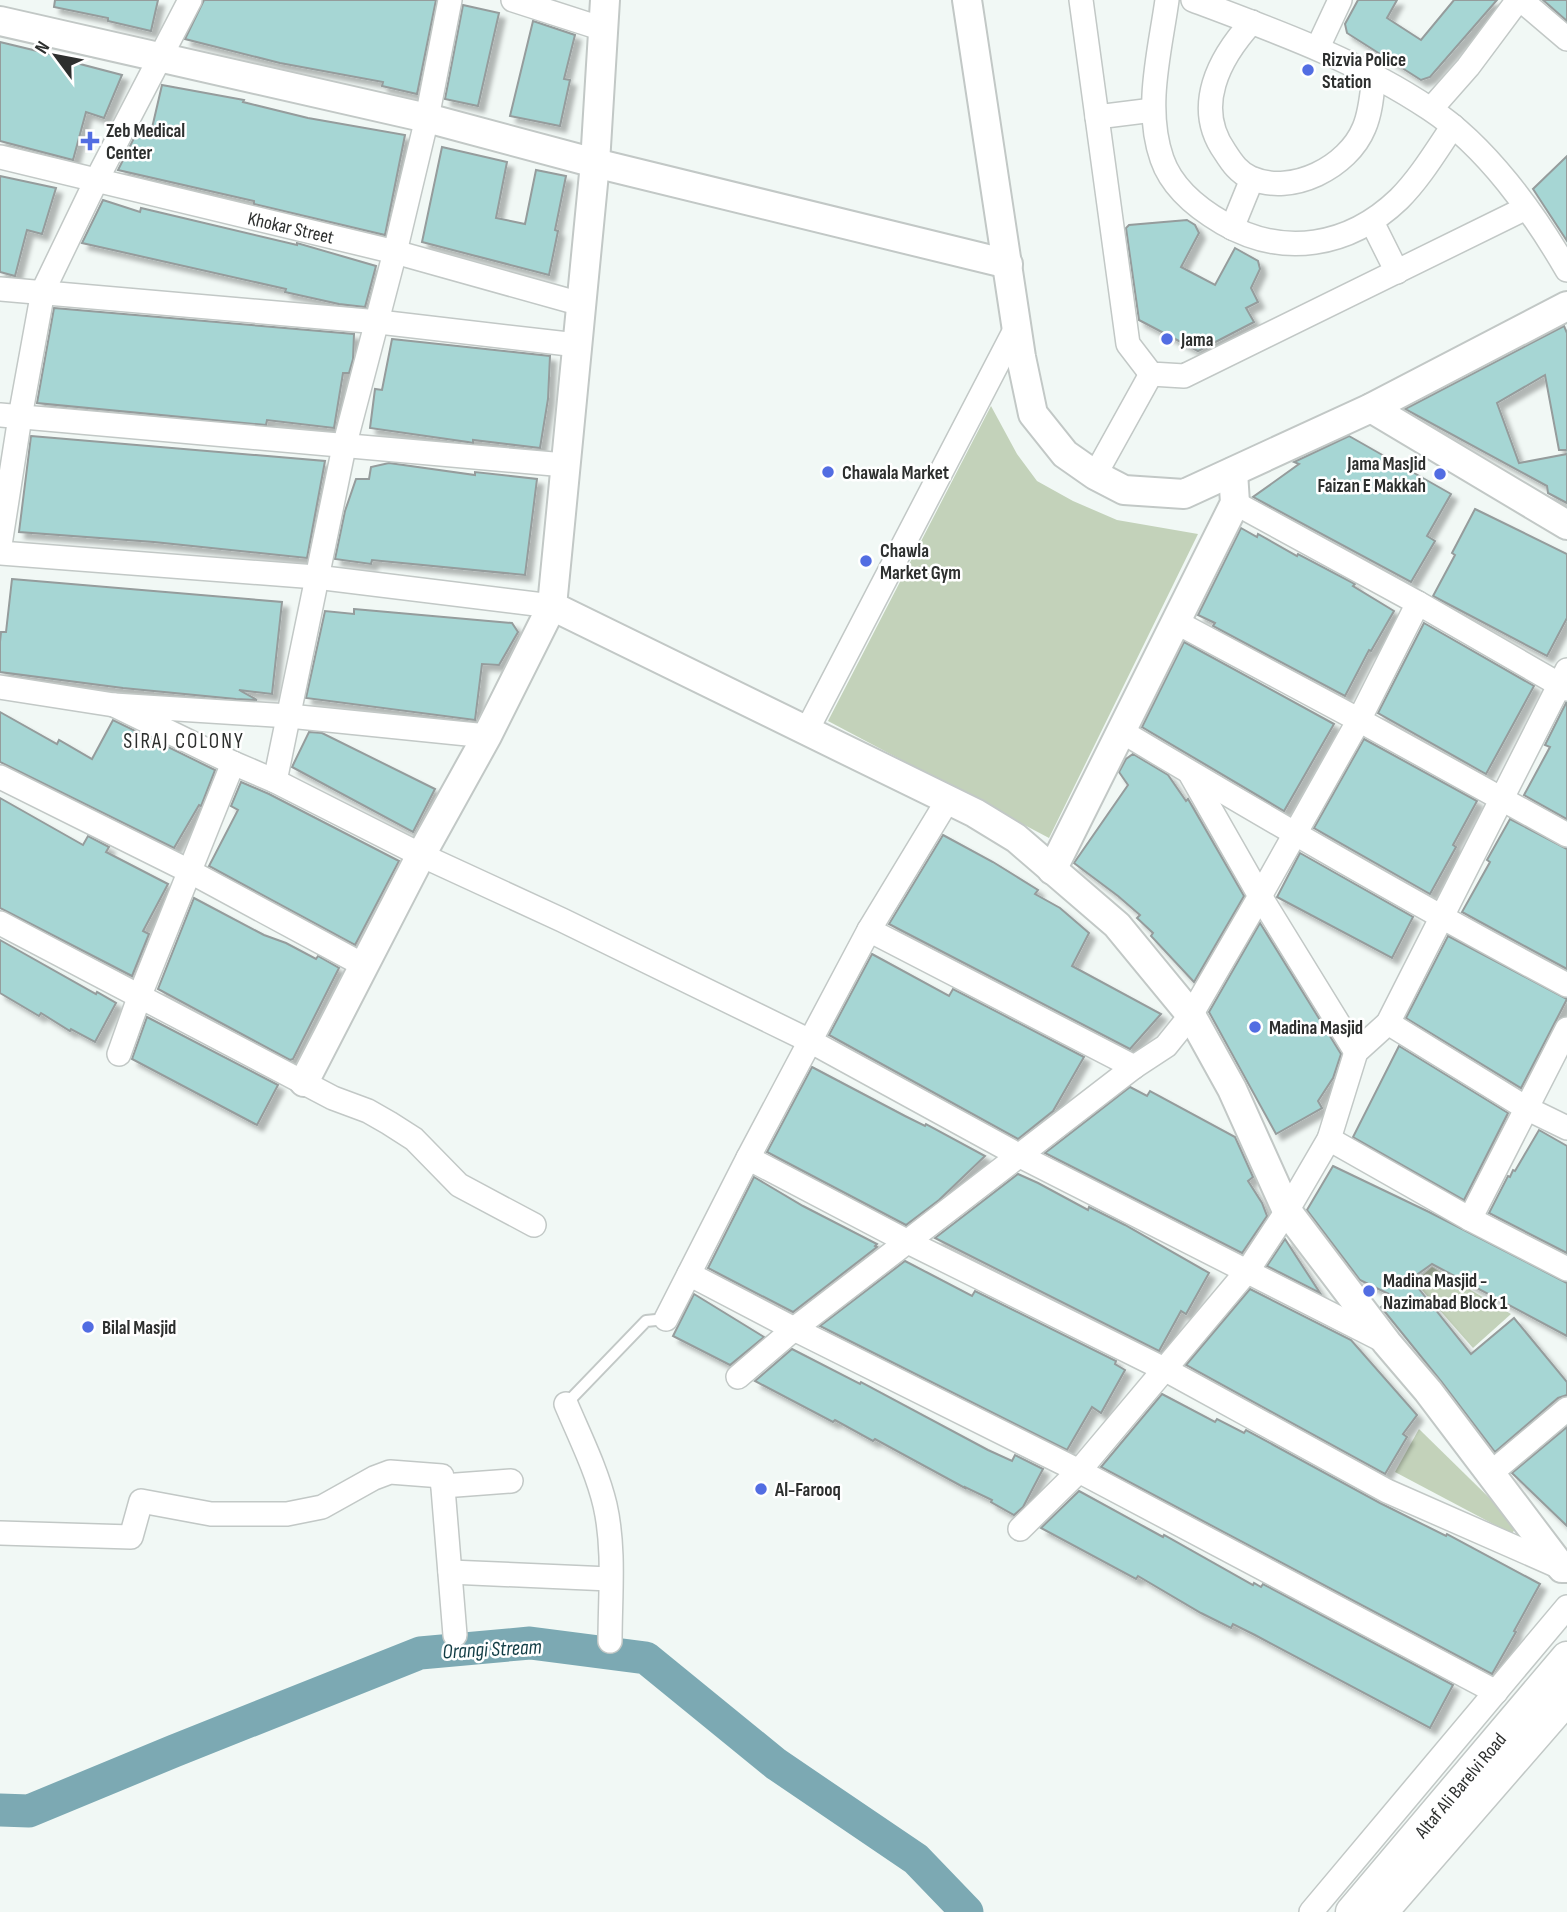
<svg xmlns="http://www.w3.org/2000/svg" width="1567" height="1912" viewBox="0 0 1567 1912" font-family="'Sofia Sans Condensed',sans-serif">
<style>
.green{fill:#c3d2ba}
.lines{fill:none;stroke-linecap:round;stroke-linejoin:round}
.river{stroke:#7ca9b3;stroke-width:33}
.building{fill:#a6d6d4;stroke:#959c9c;stroke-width:2;filter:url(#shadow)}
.service-casing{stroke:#c2c8c6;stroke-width:14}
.minor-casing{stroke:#c2c8c6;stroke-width:26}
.tertiary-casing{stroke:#c2c8c6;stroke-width:32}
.secondary-casing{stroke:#c2c8c6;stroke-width:35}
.service{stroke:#fff;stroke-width:10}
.minor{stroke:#fff;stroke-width:23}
.tertiary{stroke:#fff;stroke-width:28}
.secondary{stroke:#fff;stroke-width:32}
.poi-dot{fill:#526de2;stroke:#fff;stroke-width:2.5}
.labels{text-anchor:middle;stroke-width:5;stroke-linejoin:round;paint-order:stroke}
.poi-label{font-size:19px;font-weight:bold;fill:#2d2f2e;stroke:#fff;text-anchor:start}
.street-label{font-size:19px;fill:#2d2f2e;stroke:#fff}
.neighbourhood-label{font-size:21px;letter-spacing:2px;fill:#2d2f2e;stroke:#fff}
.water-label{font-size:21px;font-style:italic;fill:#123d45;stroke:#fff}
</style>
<defs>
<filter id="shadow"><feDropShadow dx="6" dy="6" stdDeviation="2" flood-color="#0004"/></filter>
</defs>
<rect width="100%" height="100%" fill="#f1f8f5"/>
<g class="green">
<polygon points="991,406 1017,454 1037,481 1073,501 1117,520 1198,534 1049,838 828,721"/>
<polygon points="1432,1267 1511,1314 1473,1348 1415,1282"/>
<polygon points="1419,1429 1517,1525 1512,1534 1395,1472"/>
</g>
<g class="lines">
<polyline class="river" points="0,1810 29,1811 174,1751 420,1653 530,1643 646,1658 776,1764 916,1859 967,1912"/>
</g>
<g class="building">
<polygon points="55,0 158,0 151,31 108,21 108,18 54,7"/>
<polygon points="204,0 436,0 417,94 382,86 383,82 280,63 185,39"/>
<polygon points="1358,0 1397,0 1387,18 1421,40 1454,0 1497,0 1430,77 1421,80 1347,33 1345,24"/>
<polygon points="1543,0 1567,0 1567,21"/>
<polygon points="463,5 499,13 478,106 445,99"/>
<polygon points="533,21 575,35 564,79 570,80 560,126 510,116"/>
<polygon points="0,42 62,57 61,59 122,75 104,118 86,112 73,160 0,141"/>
<polygon points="162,85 244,100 243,102 308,118 405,135 385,235 254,204 254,201 118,170 140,126 152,128"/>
<polygon points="442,147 507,162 496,218 525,224 536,170 566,176 555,230 558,231 549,275 422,242"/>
<polygon points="1567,156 1567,241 1533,189"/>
<polygon points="0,176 56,188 42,234 27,230 15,276 0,272"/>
<polygon points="103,200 140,212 141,208 297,245 297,243 376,266 365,307 339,304 285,292 286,289 82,243"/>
<polygon points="1187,220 1195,225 1199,233 1181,267 1215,285 1235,248 1258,261 1260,269 1251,288 1258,302 1246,308 1254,322 1198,351 1139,320 1126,228 1129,225"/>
<polygon points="54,308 354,334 353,359 349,373 343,373 334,428 267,420 266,425 37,403"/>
<polygon points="1564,326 1567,333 1567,450 1559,450 1545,375 1497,403 1519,463 1567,454 1567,503 1548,493 1547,486 1405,409"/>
<polygon points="392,339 550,356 548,399 540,448 473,440 473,443 468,442 370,428 375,389 382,390"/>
<polygon points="31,436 325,461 307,558 154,542 19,532"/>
<polygon points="1349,436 1451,494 1427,536 1435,541 1411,582 1253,497 1299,464 1294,462"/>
<polygon points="389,463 475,475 475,472 537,479 525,575 372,560 371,564 335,559 345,511 356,479 369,479 371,467"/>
<polygon points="1475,509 1567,554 1567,618 1547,656 1433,596 1455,555 1452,553"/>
<polygon points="1241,528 1257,537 1258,534 1297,556 1298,554 1355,584 1353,586 1394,611 1371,651 1369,650 1345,696 1213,626 1215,623 1198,615"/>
<polygon points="12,579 282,602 272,694 239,690 257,700 236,699 123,688 0,672 0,642 1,632 6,632"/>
<polygon points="354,609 512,623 518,632 499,665 482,664 475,720 306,698 325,611 354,614"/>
<polygon points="1424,623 1534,686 1486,774 1378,713"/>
<polygon points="1184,642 1334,724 1284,811 1142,727"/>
<polygon points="1566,703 1567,703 1567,819 1524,795 1550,747 1545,745"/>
<polygon points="0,712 57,744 59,740 92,759 113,720 215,770 201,806 199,805 174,848 0,762"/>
<polygon points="309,732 322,733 435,789 413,832 292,767"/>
<polygon points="1364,739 1477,801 1453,845 1456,847 1430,894 1314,828"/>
<polygon points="1133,754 1168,775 1186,801 1188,799 1244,896 1194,982 1151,936 1153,933 1137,918 1140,915 1118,896 1074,863 1128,785 1119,772 1126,759"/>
<polygon points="241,782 269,794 399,861 355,945 209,866 238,810 231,806"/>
<polygon points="0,798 83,845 88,836 109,847 106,852 168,884 143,931 149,934 132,976 0,908"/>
<polygon points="1510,819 1567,849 1567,969 1462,912 1490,862 1487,860"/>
<polygon points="943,835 993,862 1038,890 1035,894 1060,908 1089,933 1072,966 1161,1014 1130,1049 889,924"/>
<polygon points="1300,853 1413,917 1392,958 1277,897"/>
<polygon points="194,898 264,935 286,943 316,959 318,956 339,968 293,1059 290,1060 158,989"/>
<polygon points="1260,923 1341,1054 1333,1078 1318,1101 1322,1108 1276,1134 1209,1012"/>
<polygon points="1448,936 1567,999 1521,1088 1406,1018"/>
<polygon points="0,940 96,994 97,992 116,1003 95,1042 71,1029 70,1031 41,1013 39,1016 0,993"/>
<polygon points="872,954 949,996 953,989 1084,1057 1053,1111 1018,1139 829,1035"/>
<polygon points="147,1017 278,1085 257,1125 132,1059"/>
<polygon points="1399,1046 1508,1113 1464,1200 1353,1137"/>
<polygon points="812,1067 905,1116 925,1126 926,1124 985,1156 939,1200 906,1225 767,1152"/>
<polygon points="1130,1087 1147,1096 1150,1091 1235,1137 1253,1177 1248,1181 1262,1203 1267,1216 1242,1253 1045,1153"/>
<polygon points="1539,1130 1567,1146 1567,1253 1489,1213 1508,1176 1510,1177 1513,1170 1515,1171"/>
<polygon points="1333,1166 1429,1212 1567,1283 1567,1336 1432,1264 1411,1279 1471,1354 1514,1318 1567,1382 1567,1395 1558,1398 1495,1452 1441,1381 1381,1307 1393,1296 1360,1280 1307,1210"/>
<polygon points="1018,1174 1038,1183 1088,1210 1089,1207 1125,1225 1209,1273 1186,1314 1181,1311 1159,1351 935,1238"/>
<polygon points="754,1177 803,1206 877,1244 875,1246 877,1247 793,1312 708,1268"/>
<polygon points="1285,1239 1294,1253 1320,1293 1267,1266"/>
<polygon points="905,1261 972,1296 975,1291 1116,1361 1115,1364 1125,1370 1101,1413 1092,1407 1067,1450 820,1326"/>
<polygon points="1250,1289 1351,1340 1417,1415 1403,1434 1407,1437 1385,1474 1186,1365"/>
<polygon points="694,1294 764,1337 730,1365 673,1336"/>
<polygon points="792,1349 860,1384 861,1382 988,1450 1012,1461 1015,1455 1043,1469 1023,1507 1014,1515 991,1502 992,1500 965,1487 965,1488 875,1439 873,1441 835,1420 833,1422 755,1381"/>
<polygon points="1162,1394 1215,1422 1217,1419 1244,1433 1246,1430 1380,1503 1446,1536 1447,1534 1540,1584 1514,1631 1516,1632 1492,1674 1101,1467"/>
<polygon points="1567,1427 1567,1526 1512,1473"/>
<polygon points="1079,1491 1163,1537 1164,1535 1253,1585 1254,1583 1261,1587 1263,1584 1453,1685 1430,1728 1255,1635 1233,1624 1231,1628 1201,1613 1138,1576 1136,1579 1041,1528"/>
</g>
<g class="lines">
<g class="service-casing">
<polyline id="service" points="566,1404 646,1321 666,1319"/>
</g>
<g class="minor-casing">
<g id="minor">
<polyline points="513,0 603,29"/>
<polyline points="1081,0 1128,344 1151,374 1184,376 1526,208"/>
<path d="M1167 0C1160 51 1144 108 1162 159 1172 188 1197 208 1223 223 1283 258 1349 247 1399 199 1420 178 1436 151 1453 126"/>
<path d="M1193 0C1275 31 1357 60 1430 109 1486 146 1534 213 1567 270"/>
<polyline points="1521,0 1567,39"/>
<path d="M1252 22C1219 58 1193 107 1225 152 1232 163 1239 173 1251 178 1292 196 1348 167 1364 128 1371 112 1372 93 1374 75"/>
<polyline points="1318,47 1340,0"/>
<polyline points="1431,109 1468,67 1518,0"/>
<polyline points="1097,117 1153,110"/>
<polyline points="0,157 395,252 581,304"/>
<polyline points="1372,222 1397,272"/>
<polyline points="1232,228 1252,179"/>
<polyline points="0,289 379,322 577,345"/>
<polyline points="0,415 565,465"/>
<polyline points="1095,475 1151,374"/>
<polyline points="1235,503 1418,603 1567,689"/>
<polyline points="0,545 20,417 43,291 96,181 190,0"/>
<polyline points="0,553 316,577 552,606"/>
<polyline points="1176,622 1359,720 1567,835"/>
<polyline points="0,687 114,705 289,716 487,736"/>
<polyline points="114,705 233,763 275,781 421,855 562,920 810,1041 1020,1156 1384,1341"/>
<polyline points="807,730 1017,326"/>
<path d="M1121 731C1268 819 1416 905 1567 985"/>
<polyline points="1191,775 1260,896 1356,1052"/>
<polyline points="0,777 189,871 365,966"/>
<polyline points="275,781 344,447 395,252 427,118 450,0"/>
<polyline points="0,923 333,1098 368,1111 389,1123 414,1139 459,1185 534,1225"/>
<polyline points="869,930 1134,1067"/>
<polyline points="1388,1023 1526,1108 1567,1128"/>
<polyline points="119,1054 140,995 233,763"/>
<polyline points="1329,1139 1470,1219 1567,1269"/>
<polyline points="748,1158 908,1242 1166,1370 1387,1491 1562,1568"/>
<polyline points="1470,1219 1567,1029"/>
<polyline points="689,1274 794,1329 1079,1471 1496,1692"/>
<polyline points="666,1319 748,1158 869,930 949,798"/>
<polyline points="738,1377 794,1329 1134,1067 1166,1046 1191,1015 1260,896 1359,720 1418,603"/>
<path d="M566 1404C580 1437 597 1471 605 1505 615 1549 610 1597 610 1641"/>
<polyline points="1491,1473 1567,1409"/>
<polyline points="443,1486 511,1481"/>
<polyline points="1020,1529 1079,1471 1248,1270 1287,1211 1329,1139 1356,1052 1388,1023 1567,670"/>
<polyline points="0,1533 131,1537 141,1501 211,1514 287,1514 322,1507 374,1478 390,1472 442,1476 455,1635"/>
<polyline points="450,1572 610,1579"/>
<polyline points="1311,1912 1567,1607"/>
</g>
</g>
<g class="tertiary-casing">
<g id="tertiary">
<polyline points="967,0 1021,357 1033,414 1065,454 1095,475 1124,490 1184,494 1371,408 1567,306"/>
<polyline points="0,21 427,118 595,163 1008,264"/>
<polyline points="1371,408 1567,525"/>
<polyline points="552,606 975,813 1016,838 1117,925 1191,1015 1232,1089 1287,1211 1387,1343 1428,1391 1562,1568 1567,1568"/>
<polyline points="1052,870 1235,503 1233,472"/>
<polyline points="304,1082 421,855 487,736 552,606 595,163 605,0"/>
</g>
</g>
<g class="secondary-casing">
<g id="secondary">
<polyline points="1382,1911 1567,1698"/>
<polyline points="1352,1912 1567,1658"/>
</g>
</g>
<use href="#service" class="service"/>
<use href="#minor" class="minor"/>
<use href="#tertiary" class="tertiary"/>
<use href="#secondary" class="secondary"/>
</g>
<g class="poi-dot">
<circle cx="1308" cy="70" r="7"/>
<path d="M86.5 130.5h7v7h7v7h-7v7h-7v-7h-7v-7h7z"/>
<circle cx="1167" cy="339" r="7"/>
<circle cx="828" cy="472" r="7"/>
<circle cx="1440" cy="474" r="7"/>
<circle cx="866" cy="561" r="7"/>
<circle cx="1255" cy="1027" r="7"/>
<circle cx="1369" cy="1291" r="7"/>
<circle cx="88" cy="1327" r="7"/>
<circle cx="761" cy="1489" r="7"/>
</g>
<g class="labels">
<g class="poi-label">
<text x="1322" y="66">Rizvia Police<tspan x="1322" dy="22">Station</tspan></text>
<text x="106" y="137">Zeb Medical<tspan x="106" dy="22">Center</tspan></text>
<text x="1181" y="346">Jama</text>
<text x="1426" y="470" text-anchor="end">Jama MasJid<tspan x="1426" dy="22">Faizan E Makkah</tspan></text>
<text x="842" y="479">Chawala Market</text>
<text x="880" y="557">Chawla<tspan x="880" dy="22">Market Gym</tspan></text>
<text x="1269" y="1034">Madina Masjid</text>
<text x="1383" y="1287">Madina Masjid -<tspan x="1383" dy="22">Nazimabad Block 1</tspan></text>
<text x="102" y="1334">Bilal Masjid</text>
<text x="775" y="1496">Al-Farooq</text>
</g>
<g class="street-label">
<text transform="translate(291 227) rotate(13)" y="7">Khokar Street</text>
<text transform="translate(1460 1785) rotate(-50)" y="7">Altaf Ali Barelvi Road</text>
</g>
<g class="neighbourhood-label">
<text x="184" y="748">SIRAJ COLONY</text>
</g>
<g class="water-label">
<text transform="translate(492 1649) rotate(-3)" y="7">Orangi Stream</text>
</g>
</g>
<g transform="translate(56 56) rotate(302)" stroke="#ffffff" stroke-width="5" paint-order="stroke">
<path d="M0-5L12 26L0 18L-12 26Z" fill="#2d2f2e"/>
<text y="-10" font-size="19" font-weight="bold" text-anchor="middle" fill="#2d2f2e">N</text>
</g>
</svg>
